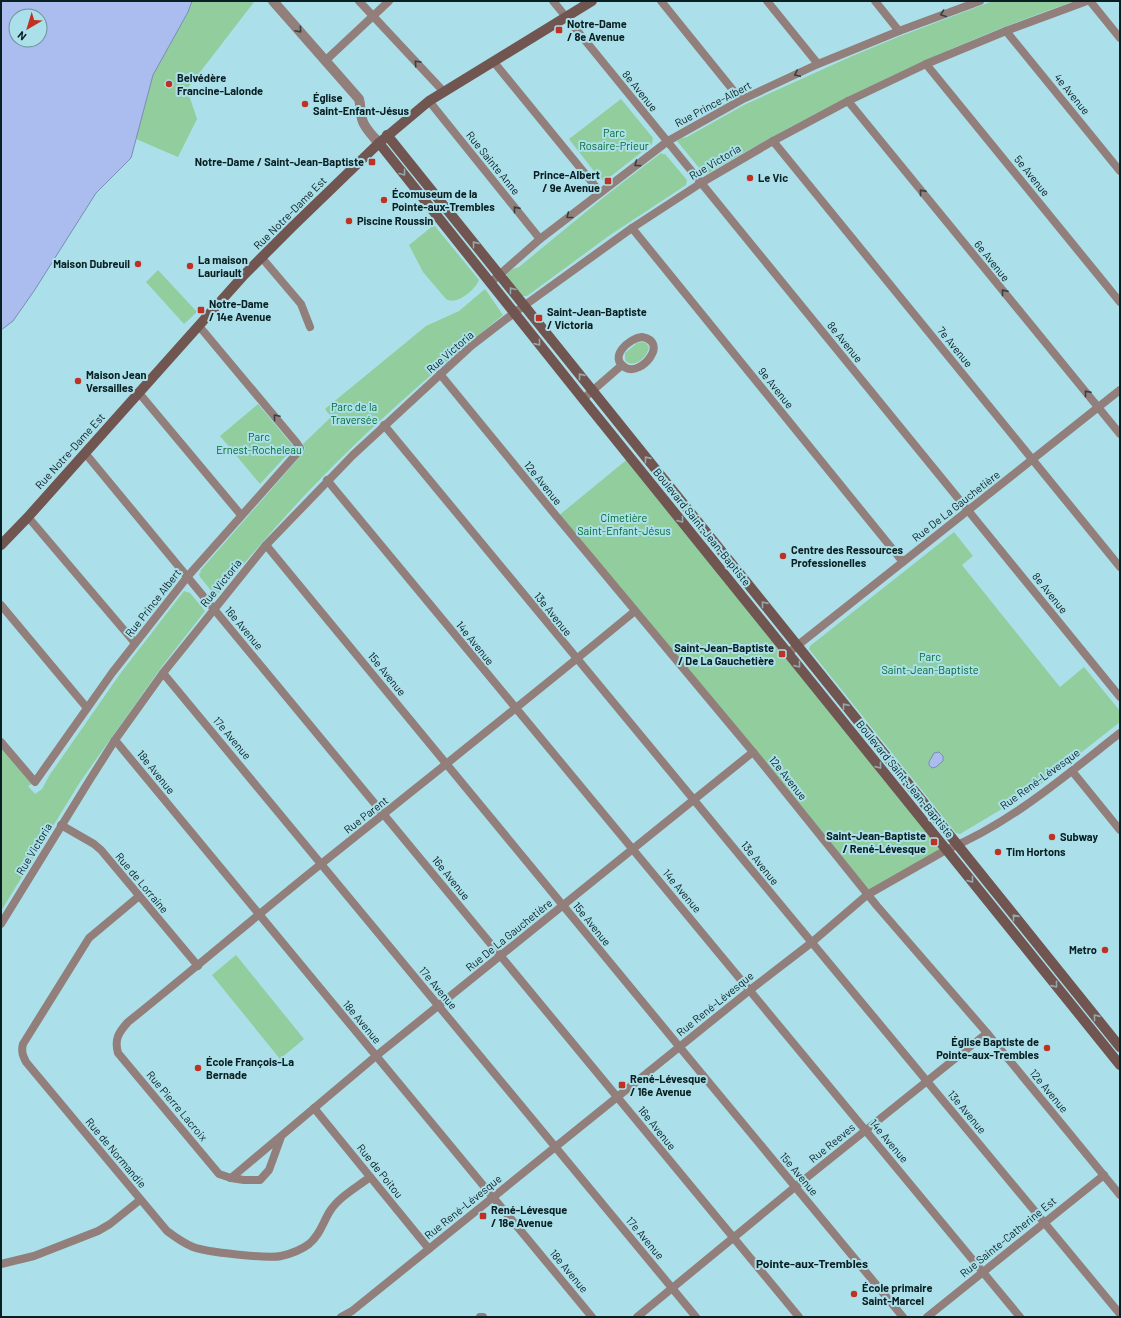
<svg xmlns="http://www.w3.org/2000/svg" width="1121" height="1318" viewBox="0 0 1121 1318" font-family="Barlow,sans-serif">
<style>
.green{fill:#91cd9d}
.water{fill:#abbcef;stroke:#7a8db2;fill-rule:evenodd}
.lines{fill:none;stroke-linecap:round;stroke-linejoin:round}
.minor{stroke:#927e7a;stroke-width:8}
.tertiary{stroke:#927e7a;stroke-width:10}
.secondary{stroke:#705550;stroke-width:10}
.oneway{stroke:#394041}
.oneway2{stroke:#93a8ac}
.poi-dot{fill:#bf3223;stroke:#abe0ea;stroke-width:1.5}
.labels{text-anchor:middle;stroke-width:4;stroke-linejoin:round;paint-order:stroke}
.poi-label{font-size:11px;font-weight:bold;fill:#091f22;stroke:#abe0ea;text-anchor:start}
.street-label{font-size:11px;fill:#091f22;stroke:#abe0ea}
.park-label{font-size:11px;fill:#036a2f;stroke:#abe0ea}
.neighbourhood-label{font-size:12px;font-weight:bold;fill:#091f22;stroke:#abe0ea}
</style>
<rect width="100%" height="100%" fill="#abe0ea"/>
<g class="green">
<polygon points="192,1 253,1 254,2 187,89 197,119 178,157 136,139 153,75 188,12"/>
<path d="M993 1 1072 2C943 47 823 106 705 175L677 141 682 138 687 137 744 105 850 57 898 37Z"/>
<polygon points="621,99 653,138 652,144 606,180 603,180 600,179 569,139"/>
<polygon points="661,153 662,154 665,154 687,180 686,185 610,235 527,296 521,296 508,279 506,273 510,270 519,267 604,197"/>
<path d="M434 225 479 280C475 290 456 306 446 299L423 272 409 245Z"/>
<polygon points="158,270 197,312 184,324 146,282"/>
<path d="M485 289 503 315C445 362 388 411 335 464 294 505 256 549 219 593H213L200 577 199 574 201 572 200 571 303 453 305 448 303 444 331 417 325 409 426 326 459 311Z"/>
<path d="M642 342 646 343 649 347C648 357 633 370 625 360V353L637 343Z"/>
<polygon points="258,404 294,447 260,484 220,436"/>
<polygon points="630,457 946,850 867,895 557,517"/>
<polygon points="954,532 973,556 962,565 1060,687 1084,667 1120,711 1120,722 1032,791 960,834 956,833 809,649 810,646"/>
<polygon points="184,591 190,593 205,611 163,665 80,782 1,911 1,742 35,782 28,786 35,794 42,789 49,776 120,674"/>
<polygon points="236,955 304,1039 280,1059 212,975"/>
</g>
<g class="water">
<path d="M1 1H192L188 12 153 75 131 158 96 193 34 291 13 321 1 330ZM16 16H40V40H16Z"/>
<polygon points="939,752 943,756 943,761 936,767 932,768 929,765 929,762 934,753"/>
</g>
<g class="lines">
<g class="minor">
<polyline points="359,1 444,92"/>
<polyline points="553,1 1120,697"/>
<polyline points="661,1 741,100"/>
<polyline points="767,1 818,64"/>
<polyline points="875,1 899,31"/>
<polyline points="1090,1 1120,38"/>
<polyline points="1006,31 1120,171"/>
<polyline points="325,61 389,1"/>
<polyline points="493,61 600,192"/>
<polyline points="926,64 1120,302"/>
<polyline points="429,101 540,239"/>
<polyline points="848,101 1120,434"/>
<polyline points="773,141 1120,567"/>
<polyline points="632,228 903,562"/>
<polyline points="262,258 301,304 310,327"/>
<polyline points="490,283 540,239 668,141 741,100 818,64 899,31 980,1"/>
<path d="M642 337C670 342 641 376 626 368 607 358 629 338 642 337Z"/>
<polyline points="440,374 557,517 753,752 877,906 987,1033 1120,1195"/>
<polyline points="139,393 241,515"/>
<polyline points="583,399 622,365"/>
<path d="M384 425C628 723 875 1017 1120 1314"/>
<polyline points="85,453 799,1317"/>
<path d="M327 480C557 760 790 1037 1020 1317"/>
<polyline points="28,517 135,643"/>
<polyline points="266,545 687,1056 903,1317"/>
<polyline points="1,605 87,708"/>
<polyline points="788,653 1120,390"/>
<polyline points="163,673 696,1317"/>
<polyline points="115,740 592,1317"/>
<polyline points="1,742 35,782 112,673 188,576 299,451 300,448 296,442 199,326"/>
<polyline points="1072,771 1120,830"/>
<polyline points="61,825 94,844 101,850 198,966"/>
<path d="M138 897 89 938 23 1044C21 1052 23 1056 26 1062L167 1231C175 1237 183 1243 193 1247 206 1252 267 1259 281 1256 290 1254 301 1250 309 1244 320 1235 323 1222 330 1211 339 1197 357 1187 370 1177"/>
<polyline points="1,924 89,781 115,740 163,673 266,545 353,455 471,346 514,313 632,228 701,183 773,141 848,101 926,64 1006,31 1087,1"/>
<polyline points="314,1108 429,1249"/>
<polyline points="281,1137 269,1170 260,1180 244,1180 231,1178 376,1056 753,752"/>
<path d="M231 1178 219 1174 118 1053C114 1039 119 1032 128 1022 193 970 256 916 321 864 426 780 531 697 635 611"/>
<polyline points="1,1264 34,1256 98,1231 110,1224 140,1200"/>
<path d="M341 1317 352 1311 750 990 811 943 867 895 946 850C1011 823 1065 776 1120 733"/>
<polyline points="480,1317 483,1317"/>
<polyline points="637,1317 795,1187 987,1033"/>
<polyline points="927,1317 1104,1175"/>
</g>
<path class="tertiary" d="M273 1 359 99C361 106 360 112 362 119 364 128 373 136 379 143"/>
<g class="secondary">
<polyline points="387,135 1120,1047"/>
<polyline points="379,143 583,399 1120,1065"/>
<polyline points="1,545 28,517 244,275 292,227 379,143 429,101 592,1"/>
</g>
</g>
<defs><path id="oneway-chevron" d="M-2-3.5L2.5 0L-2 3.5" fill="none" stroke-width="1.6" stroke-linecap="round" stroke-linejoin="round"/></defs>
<g class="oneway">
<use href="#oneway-chevron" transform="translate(943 14) rotate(160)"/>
<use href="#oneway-chevron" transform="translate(299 30) rotate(49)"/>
<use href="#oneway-chevron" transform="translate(417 63) rotate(-133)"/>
<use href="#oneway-chevron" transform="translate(797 74) rotate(155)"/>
<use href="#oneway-chevron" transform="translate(637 164) rotate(143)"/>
<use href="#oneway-chevron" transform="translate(922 192) rotate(-129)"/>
<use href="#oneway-chevron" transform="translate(516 209) rotate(-129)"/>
<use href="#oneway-chevron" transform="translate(569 216) rotate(142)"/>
<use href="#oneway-chevron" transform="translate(1004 292) rotate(-129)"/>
<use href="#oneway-chevron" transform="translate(1087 393) rotate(-129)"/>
<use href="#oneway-chevron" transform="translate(276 417) rotate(-130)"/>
</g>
<g class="oneway2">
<use href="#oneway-chevron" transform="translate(403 173) rotate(52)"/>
<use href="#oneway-chevron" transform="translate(475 244) rotate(-129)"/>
<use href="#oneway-chevron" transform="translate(512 290) rotate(-128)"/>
<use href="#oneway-chevron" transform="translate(538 343) rotate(51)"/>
<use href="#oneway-chevron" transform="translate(581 376) rotate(-129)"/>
<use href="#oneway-chevron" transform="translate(647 459) rotate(-129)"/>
<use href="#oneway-chevron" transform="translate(681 520) rotate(51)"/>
<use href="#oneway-chevron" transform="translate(764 604) rotate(-129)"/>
<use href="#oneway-chevron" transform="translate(798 665) rotate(51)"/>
<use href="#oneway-chevron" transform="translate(845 706) rotate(-129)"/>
<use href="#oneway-chevron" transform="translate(879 766) rotate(51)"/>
<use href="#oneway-chevron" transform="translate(971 880) rotate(51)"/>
<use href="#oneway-chevron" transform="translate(1015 917) rotate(-129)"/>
<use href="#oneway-chevron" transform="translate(1055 985) rotate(51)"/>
<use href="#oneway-chevron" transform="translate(1096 1017) rotate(-129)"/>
</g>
<g class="poi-dot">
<rect x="555" y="26" width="8" height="8" rx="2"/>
<circle cx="169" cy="84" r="4"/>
<circle cx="305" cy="104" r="4"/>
<rect x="368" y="158" width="8" height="8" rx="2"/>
<circle cx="750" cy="178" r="4"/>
<rect x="604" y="177" width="8" height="8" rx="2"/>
<circle cx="384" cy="200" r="4"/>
<circle cx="349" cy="221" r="4"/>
<circle cx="138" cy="264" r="4"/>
<circle cx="190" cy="266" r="4"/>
<rect x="197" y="306" width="8" height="8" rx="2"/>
<rect x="535" y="314" width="8" height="8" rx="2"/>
<circle cx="78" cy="381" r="4"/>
<circle cx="783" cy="556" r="4"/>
<rect x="778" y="650" width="8" height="8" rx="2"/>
<circle cx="1052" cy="837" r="4"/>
<rect x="930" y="838" width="8" height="8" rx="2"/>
<circle cx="998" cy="852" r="4"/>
<circle cx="1105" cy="950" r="4"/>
<circle cx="1047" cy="1048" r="4"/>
<circle cx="198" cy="1068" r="4"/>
<rect x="618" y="1081" width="8" height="8" rx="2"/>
<rect x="479" y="1212" width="8" height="8" rx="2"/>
<circle cx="854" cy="1294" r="4"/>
</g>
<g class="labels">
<g class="poi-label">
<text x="567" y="28">Notre-Dame<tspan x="567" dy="13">/ 8e Avenue</tspan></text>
<text x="177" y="82">Belvédère<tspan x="177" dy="13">Francine-Lalonde</tspan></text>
<text x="313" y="102">Église<tspan x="313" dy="13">Saint-Enfant-Jésus</tspan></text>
<text x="364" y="166" text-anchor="end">Notre-Dame / Saint-Jean-Baptiste</text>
<text x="600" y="179" text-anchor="end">Prince-Albert<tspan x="600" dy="13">/ 9e Avenue</tspan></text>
<text x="758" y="182">Le Vic</text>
<text x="392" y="198">Écomuseum de la<tspan x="392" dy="13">Pointe-aux-Trembles</tspan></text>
<text x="357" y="225">Piscine Roussin</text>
<text x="198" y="264">La maison<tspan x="198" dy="13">Lauriault</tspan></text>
<text x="130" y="268" text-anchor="end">Maison Dubreuil</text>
<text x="209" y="308">Notre-Dame<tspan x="209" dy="13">/ 14e Avenue</tspan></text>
<text x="547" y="316">Saint-Jean-Baptiste<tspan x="547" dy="13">/ Victoria</tspan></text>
<text x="86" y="379">Maison Jean<tspan x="86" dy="13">Versailles</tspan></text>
<text x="791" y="554">Centre des Ressources<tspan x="791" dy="13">Professionelles</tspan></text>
<text x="774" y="652" text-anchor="end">Saint-Jean-Baptiste<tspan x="774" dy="13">/ De La Gauchetière</tspan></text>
<text x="926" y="840" text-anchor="end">Saint-Jean-Baptiste<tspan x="926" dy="13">/ René-Lévesque</tspan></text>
<text x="1060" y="841">Subway</text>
<text x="1006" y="856">Tim Hortons</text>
<text x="1097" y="954" text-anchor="end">Metro</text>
<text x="1039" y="1046" text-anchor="end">Église Baptiste de<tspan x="1039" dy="13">Pointe-aux-Trembles</tspan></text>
<text x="206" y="1066">École François-La<tspan x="206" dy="13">Bernade</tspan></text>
<text x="630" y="1083">René-Lévesque<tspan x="630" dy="13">/ 16e Avenue</tspan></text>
<text x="491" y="1214">René-Lévesque<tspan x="491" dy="13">/ 18e Avenue</tspan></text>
<text x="862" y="1292">École primaire<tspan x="862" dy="13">Saint-Marcel</tspan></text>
</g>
<g class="street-label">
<text transform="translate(640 91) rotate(51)" y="4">8e Avenue</text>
<text transform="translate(1072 94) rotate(51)" y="4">4e Avenue</text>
<text transform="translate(713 104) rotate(-28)" y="4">Rue Prince-Albert</text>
<text transform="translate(715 162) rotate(-31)" y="4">Rue Victoria</text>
<text transform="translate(493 163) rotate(51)" y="4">Rue Sainte Anne</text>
<text transform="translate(1032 176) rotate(51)" y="4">5e Avenue</text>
<text transform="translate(290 213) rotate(-45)" y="4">Rue Notre-Dame Est</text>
<text transform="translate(992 261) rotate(51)" y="4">6e Avenue</text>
<text transform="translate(845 342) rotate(51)" y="4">8e Avenue</text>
<text transform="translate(955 347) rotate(51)" y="4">7e Avenue</text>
<text transform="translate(450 352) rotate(-41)" y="4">Rue Victoria</text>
<text transform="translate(776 388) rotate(51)" y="4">9e Avenue</text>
<text transform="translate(70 451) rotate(-48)" y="4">Rue Notre-Dame Est</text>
<text transform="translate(543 483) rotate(51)" y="4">12e Avenue</text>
<text transform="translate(956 506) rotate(-38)" y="4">Rue De La Gauchetière</text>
<text transform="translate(702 527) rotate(51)" y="4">Boulevard Saint-Jean-Baptiste</text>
<text transform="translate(221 583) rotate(-51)" y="4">Rue Victoria</text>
<text transform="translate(1050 593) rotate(51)" y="4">8e Avenue</text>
<text transform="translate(153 603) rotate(-52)" y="4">Rue Prince Albert</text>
<text transform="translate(553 614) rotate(51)" y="4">13e Avenue</text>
<text transform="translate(244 628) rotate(50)" y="4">16e Avenue</text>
<text transform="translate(475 643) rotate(51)" y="4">14e Avenue</text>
<text transform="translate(387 674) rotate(51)" y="4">15e Avenue</text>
<text transform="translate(232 738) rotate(50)" y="4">17e Avenue</text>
<text transform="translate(156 772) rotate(51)" y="4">18e Avenue</text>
<text transform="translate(788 778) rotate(51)" y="4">12e Avenue</text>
<text transform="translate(905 779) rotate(51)" y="4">Boulevard Saint-Jean-Baptiste</text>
<text transform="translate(1040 779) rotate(-36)" y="4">Rue René-Lévesque</text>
<text transform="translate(366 815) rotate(-38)" y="4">Rue Parent</text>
<text transform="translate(34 849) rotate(-59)" y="4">Rue Victoria</text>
<text transform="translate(760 863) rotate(51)" y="4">13e Avenue</text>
<text transform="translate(451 878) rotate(51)" y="4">16e Avenue</text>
<text transform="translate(142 883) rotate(50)" y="4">Rue de Lorraine</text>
<text transform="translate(682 891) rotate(50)" y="4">14e Avenue</text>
<text transform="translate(592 924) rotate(51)" y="4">15e Avenue</text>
<text transform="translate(509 935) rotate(-39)" y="4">Rue De La Gauchetière</text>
<text transform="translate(438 988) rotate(50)" y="4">17e Avenue</text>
<text transform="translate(715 1004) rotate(-39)" y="4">Rue René-Lévesque</text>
<text transform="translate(362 1022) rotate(50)" y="4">18e Avenue</text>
<text transform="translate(1049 1091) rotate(50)" y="4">12e Avenue</text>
<text transform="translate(177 1106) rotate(50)" y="4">Rue Pierre Lacroix</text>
<text transform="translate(967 1112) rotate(50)" y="4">13e Avenue</text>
<text transform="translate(657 1128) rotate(51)" y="4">16e Avenue</text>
<text transform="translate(889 1141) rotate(50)" y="4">14e Avenue</text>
<text transform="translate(832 1143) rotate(-39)" y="4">Rue Reeves</text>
<text transform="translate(116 1153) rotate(50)" y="4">Rue de Normandie</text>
<text transform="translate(380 1171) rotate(51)" y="4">Rue de Poitou</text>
<text transform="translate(799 1174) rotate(50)" y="4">15e Avenue</text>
<text transform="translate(463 1207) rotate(-39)" y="4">Rue René-Lévesque</text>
<text transform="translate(1008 1237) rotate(-39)" y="4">Rue Sainte-Catherine Est</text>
<text transform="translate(645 1238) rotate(50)" y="4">17e Avenue</text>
<text transform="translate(569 1271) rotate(50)" y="4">18e Avenue</text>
</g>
<g class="park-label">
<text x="614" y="137">Parc<tspan x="614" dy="13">Rosaire-Prieur</tspan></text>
<text x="354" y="411">Parc de la<tspan x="354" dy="13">Traversée</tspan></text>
<text x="259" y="441">Parc<tspan x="259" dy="13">Ernest-Rocheleau</tspan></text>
<text x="624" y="522">Cimetière<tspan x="624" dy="13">Saint-Enfant-Jésus</tspan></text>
<text x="930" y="661">Parc<tspan x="930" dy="13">Saint-Jean-Baptiste</tspan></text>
</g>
<g class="neighbourhood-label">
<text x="812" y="1268">Pointe-aux-Trembles</text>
</g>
</g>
<rect width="1121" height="1318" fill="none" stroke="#091f22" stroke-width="4"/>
<g transform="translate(28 28) rotate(218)"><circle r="19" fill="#abe0ea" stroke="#6a939a"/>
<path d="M0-3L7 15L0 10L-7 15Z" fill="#bf3223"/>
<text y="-6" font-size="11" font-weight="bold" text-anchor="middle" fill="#091f22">N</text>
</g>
</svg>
